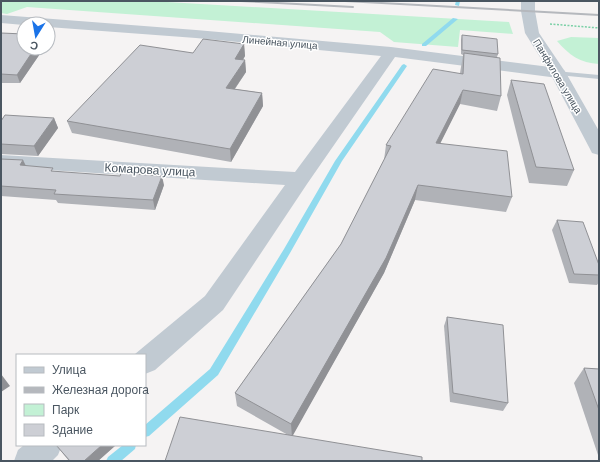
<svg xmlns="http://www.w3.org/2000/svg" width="600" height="462" viewBox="0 0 600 462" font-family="'DM Sans',sans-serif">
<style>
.green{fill:#c3f1d5}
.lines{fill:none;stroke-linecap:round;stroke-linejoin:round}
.stream{fill:#90daee;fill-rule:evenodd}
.path{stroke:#7ad0a6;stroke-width:1.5;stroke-dasharray:2 1.5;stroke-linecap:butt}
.service{fill:#c1cad2;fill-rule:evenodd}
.minor{fill:#c1cad2;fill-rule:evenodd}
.tertiary{fill:#c1cad2;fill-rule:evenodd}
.rail{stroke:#b5b8bd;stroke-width:2}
.wall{fill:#b0b2b7}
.shaded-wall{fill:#909195}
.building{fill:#cdcfd5;stroke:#909195}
.labels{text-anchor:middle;stroke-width:3;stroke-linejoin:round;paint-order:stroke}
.far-street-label{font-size:10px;fill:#4a5661;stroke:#fff}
.street-label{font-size:12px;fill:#4a5661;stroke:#fff}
</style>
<rect width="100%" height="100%" fill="#f5f3f3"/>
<g class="green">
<polygon points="1,1 150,1 509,22 513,34 460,30 458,47 394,42 380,32 27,7 7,14 1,13"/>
<path d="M571 37 599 38V64C580 63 569 55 557 41Z"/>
</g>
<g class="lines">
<g class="stream">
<polygon points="456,1 460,1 459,6 455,5"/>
<polygon points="453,18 458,19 426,46 422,46 422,44"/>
<polygon points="404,64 407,66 342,161 290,253 218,375 149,436 145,437 145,425 210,369 284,249 335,161 402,65"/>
<polygon points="123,445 136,445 135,449 121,461 106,461 108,457"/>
</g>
<polyline class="path" points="550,24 599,28"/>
<polygon class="service" points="555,71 599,75 599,79 558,75 555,75"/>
<g class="minor">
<polygon points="1,15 196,30 391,47 558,68 564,70 566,73 564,76 558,78 395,57 307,184 223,310 155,370 145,374 145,355 135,355 135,354 205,296 285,185 1,167 1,155 295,172 381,56 196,38 48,27 48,24 24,25 1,23"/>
<polygon points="24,445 62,445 58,455 52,461 14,461 18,450"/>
</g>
<polygon class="tertiary" points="521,1 535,1 535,11 539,33 566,73 599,131 599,155 592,153 590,149 550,73 525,33 521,11"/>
<g class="rail">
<polyline points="241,1 353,7"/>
<polyline points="345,1 599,15"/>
</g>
</g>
<g class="wall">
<polygon points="1,33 24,48 44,48 20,83 1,83"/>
<polygon points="462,35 498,54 497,57 501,96 497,111 460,104 440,143 512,197 506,212 415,200 384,273 292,436 288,435 237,406 235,393 341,244 384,160 386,145 460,73 463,55 461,54 461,40"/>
<polygon points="244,44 245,56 243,60 245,60 246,72 235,89 262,93 263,106 231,162 72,133 67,121 193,53"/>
<polygon points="511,80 574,170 567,186 529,183 507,95"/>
<polygon points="54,118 58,128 38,156 1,154 1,121"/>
<polygon points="1,159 26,166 54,171 164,185 155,210 58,203 56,200 1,196"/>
<polygon points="557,220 599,265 599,282 597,285 569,283 552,230"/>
<polygon points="447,317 508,403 503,411 450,402 444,326"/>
<polygon points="584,368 599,369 599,458 574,383"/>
<polygon points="56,445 116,445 98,461 69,461"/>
</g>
<g class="shaded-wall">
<polygon points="244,44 245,56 236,71 235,59"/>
<polygon points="35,48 44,48 20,83 17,75"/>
<polygon points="245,60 246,72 227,100 226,88"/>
<polygon points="463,90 460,104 433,158 436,143"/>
<polygon points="262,93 263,106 231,162 230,149"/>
<polygon points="54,118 58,128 38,156 34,146"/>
<polygon points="23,160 28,170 20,165"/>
<polygon points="162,176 164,185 155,210 153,200"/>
<polygon points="418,185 415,200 384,273 292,437 291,424"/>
<polygon points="1,374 10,386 1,392"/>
<polygon points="102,445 116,445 98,461 84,461"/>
</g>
<g class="building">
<polygon points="1,33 24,34 24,48 35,48 17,75 1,74"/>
<polygon points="462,35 497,39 498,54 462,50"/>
<polygon points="203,39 244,44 235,59 245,60 226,88 262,93 230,149 67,121 140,45 193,53"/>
<polygon points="464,53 500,58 501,96 463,90 436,143 507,151 512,197 418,185 386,258 291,424 235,393 341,244 391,146 386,145 433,69 463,74"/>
<polygon points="511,80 544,84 574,170 536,167"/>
<polygon points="5,115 54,118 34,146 1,144 1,121"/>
<polygon points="1,159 23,160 20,165 53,168 51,171 120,176 121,173 162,176 153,200 54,194 56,190 1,186"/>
<polygon points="557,220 583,222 599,265 599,275 574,274"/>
<polygon points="447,317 503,325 508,403 453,393"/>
<polygon points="584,368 599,369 599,410"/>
<polygon points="180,417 422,457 422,461 165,461"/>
<polygon points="56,445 102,445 84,461 70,461"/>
</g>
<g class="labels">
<g class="far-street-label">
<text transform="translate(280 42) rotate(5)" y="4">Линейная улица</text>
<text transform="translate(558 76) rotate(59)" y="4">Панфилова улица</text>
</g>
<g class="street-label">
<text transform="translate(150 170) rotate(3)" y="4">Комарова улица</text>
</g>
</g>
<rect width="600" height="462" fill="none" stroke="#4a5661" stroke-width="4"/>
<rect x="16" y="354" width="130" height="92" fill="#ffffff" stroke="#b7bbc0"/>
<rect x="24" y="367" width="20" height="6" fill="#c1cad2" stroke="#b7bbc0"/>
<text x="52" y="374" font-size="12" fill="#4a5661">Улица</text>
<rect x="24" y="387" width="20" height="6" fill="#b5b8bd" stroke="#b7bbc0"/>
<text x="52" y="394" font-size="12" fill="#4a5661">Железная дорога</text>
<rect x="24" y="404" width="20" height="12" fill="#c3f1d5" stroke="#b7bbc0"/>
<text x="52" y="414" font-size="12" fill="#4a5661">Парк</text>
<rect x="24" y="424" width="20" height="12" fill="#cdcfd5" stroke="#b7bbc0"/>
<text x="52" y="434" font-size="12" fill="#4a5661">Здание</text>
<g transform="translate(36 36) rotate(191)"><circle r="19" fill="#ffffff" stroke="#b7bbc0"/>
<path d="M0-3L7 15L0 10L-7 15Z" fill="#1a73e8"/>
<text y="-6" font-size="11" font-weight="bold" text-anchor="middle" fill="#4a5661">С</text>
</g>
</svg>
